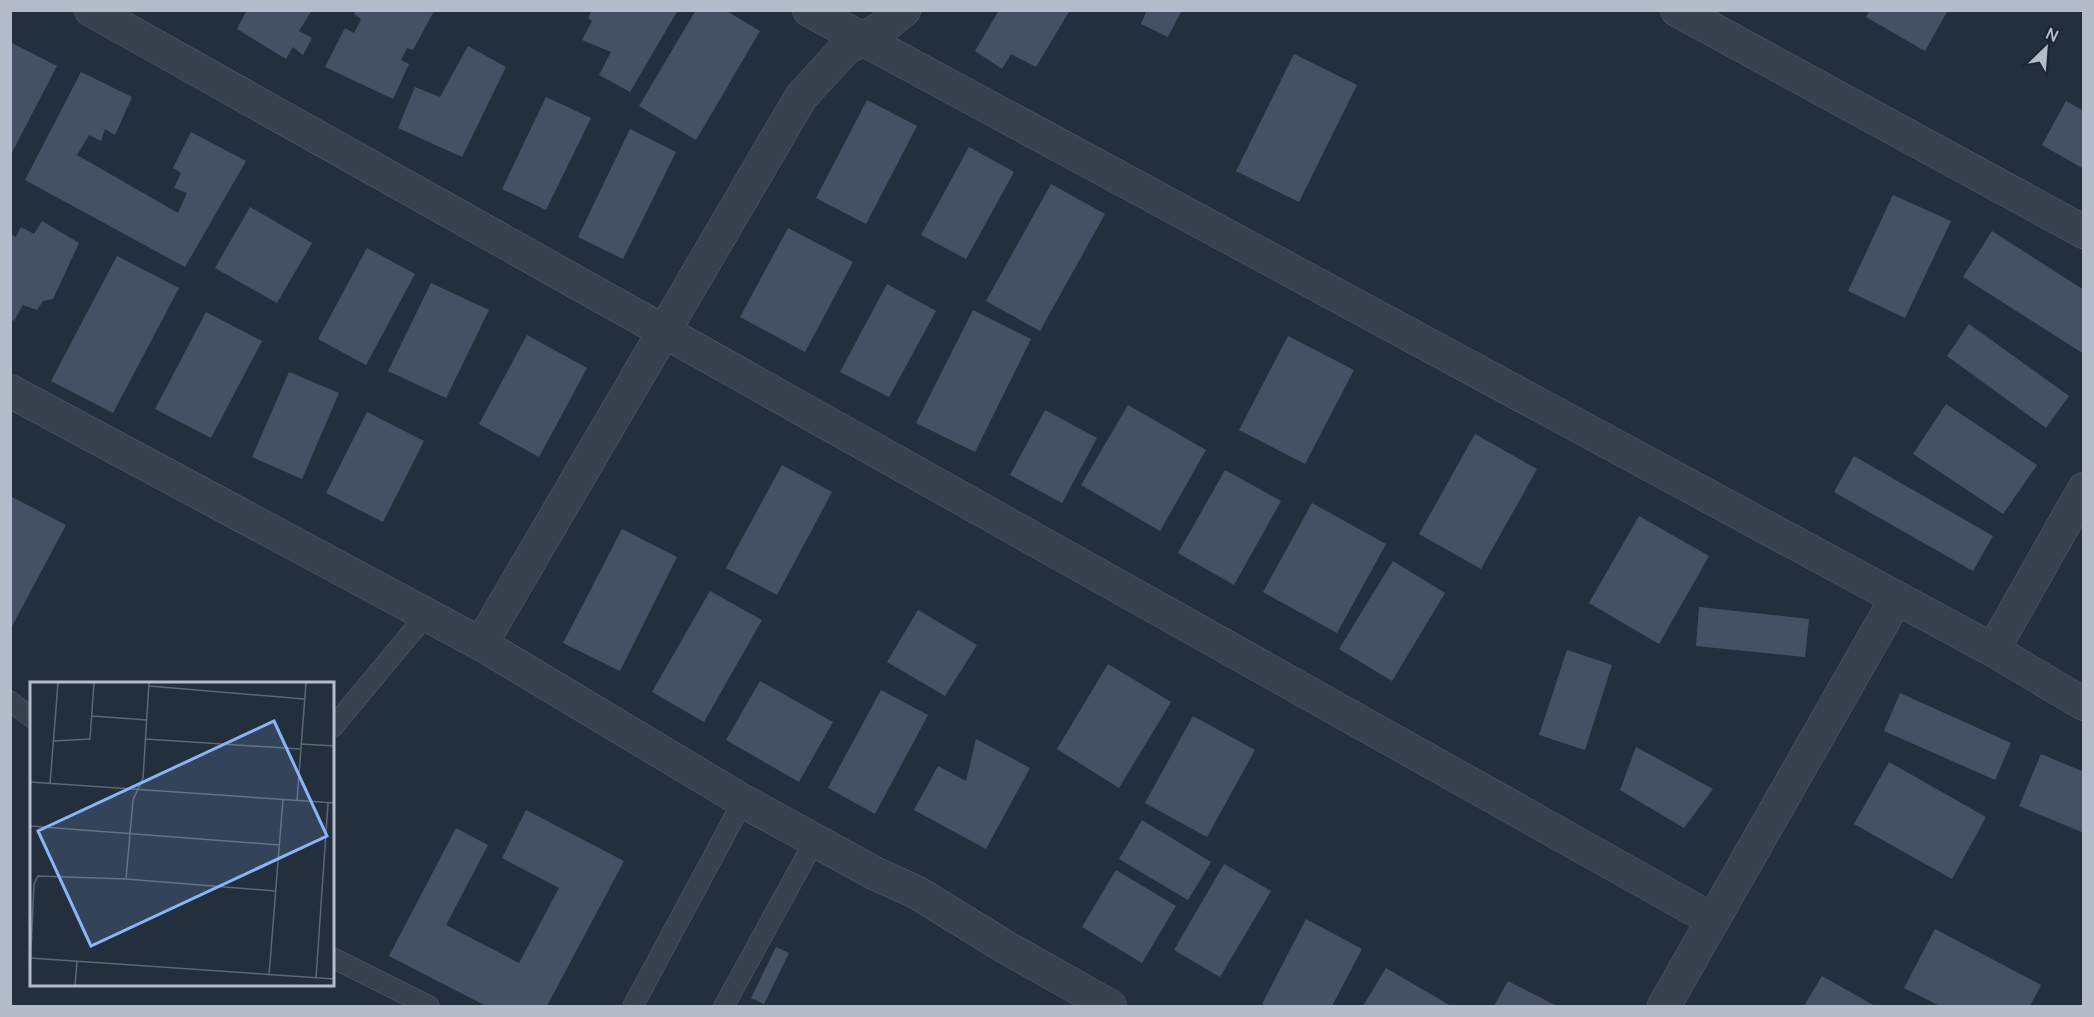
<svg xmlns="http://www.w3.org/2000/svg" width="2094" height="1017" viewBox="0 0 2094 1017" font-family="Manrope,sans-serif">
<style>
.building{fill:#455162}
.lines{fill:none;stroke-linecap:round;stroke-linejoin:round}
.service-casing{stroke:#565f6c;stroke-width:21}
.minor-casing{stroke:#565f6c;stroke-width:34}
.service{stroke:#38414e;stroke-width:20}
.minor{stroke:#38414e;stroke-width:33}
.inset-road{fill:none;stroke:#5e6776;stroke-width:1.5}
.view{fill:#8ab4f8;fill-opacity:0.15;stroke:#8ab4f8;stroke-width:3}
.inset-edge{fill:none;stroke:#b4bcc9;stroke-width:3}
</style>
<rect width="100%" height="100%" fill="#242f3e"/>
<g class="building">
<polygon points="247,10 312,10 299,31 312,38 303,55 293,47 286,59 237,29"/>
<polygon points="356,10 434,11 413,50 407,48 401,60 409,64 393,99 325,67 345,28 354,33 361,19 354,14"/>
<polygon points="592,10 678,10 630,92 599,75 611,52 582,40 592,21 588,18"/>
<polygon points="696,10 725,10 760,31 696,140 639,106"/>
<polygon points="999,10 1070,10 1036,67 1011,54 1002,69 975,51"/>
<polygon points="1147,10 1182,10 1168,37 1141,24"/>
<polygon points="1870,10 1948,10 1925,51 1866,17"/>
<polygon points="10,42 57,66 10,156"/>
<polygon points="468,46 506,67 462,157 398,128 415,87 440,97"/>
<polygon points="1294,54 1357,85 1299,202 1236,171"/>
<polygon points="81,72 132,97 115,135 105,129 101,141 89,135 77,155 178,213 187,193 174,188 181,173 173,168 191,132 246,161 185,267 25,180"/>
<polygon points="546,97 591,118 546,210 502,189"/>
<polygon points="867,100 917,126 866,224 816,198"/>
<polygon points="2066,101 2084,111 2084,169 2042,145"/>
<polygon points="630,129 676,152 623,259 578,237"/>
<polygon points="969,147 1014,172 966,259 921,235"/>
<polygon points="1051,184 1105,214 1040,331 986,301"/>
<polygon points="1893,195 1951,221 1905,318 1848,291"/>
<polygon points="250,207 312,243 277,303 215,268"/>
<polygon points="42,221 79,243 53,299 43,301 37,310 23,305 14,321 10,319 10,234 16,237 21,227 34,234"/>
<polygon points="788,228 853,262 805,352 740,317"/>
<polygon points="1992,231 2084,290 2084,354 1963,277"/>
<polygon points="367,248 415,274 366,365 318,339"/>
<polygon points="117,256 179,288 113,413 51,381"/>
<polygon points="431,283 489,310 446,398 388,371"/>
<polygon points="887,284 936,311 889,397 840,372"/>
<polygon points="973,310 1031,339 975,452 916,423"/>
<polygon points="206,312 262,341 211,438 155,409"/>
<polygon points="1969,324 2069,396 2046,428 1947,356"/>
<polygon points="527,335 587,368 539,457 479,424"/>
<polygon points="1288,336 1354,370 1305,464 1239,430"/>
<polygon points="289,372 339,393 302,479 252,457"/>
<polygon points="1946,404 2037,465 2003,514 1913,454"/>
<polygon points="1128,405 1206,450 1160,531 1081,485"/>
<polygon points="1045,410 1097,438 1062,503 1010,475"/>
<polygon points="367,412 424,441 383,522 326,493"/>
<polygon points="1475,434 1537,469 1481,569 1419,534"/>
<polygon points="1854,456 1993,536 1973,571 1834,492"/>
<polygon points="782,465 832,492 777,595 726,568"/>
<polygon points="1225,470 1281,501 1234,585 1178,553"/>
<polygon points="10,496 66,525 10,630"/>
<polygon points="1312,503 1386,544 1337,633 1263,592"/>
<polygon points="1639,516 1709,556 1659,644 1589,603"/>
<polygon points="622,529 677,557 620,671 563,643"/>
<polygon points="1393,561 1445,593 1392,681 1339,649"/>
<polygon points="710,591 762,620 704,722 652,692"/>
<polygon points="1699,607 1809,619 1805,657 1696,646"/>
<polygon points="918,610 977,645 945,696 887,662"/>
<polygon points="1567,650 1612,665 1585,750 1539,735"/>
<polygon points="1108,664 1171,702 1119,788 1057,749"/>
<polygon points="760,681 833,722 799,782 726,740"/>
<polygon points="881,690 928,715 875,814 828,788"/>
<polygon points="1900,693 2011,743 1995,780 1884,731"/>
<polygon points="1193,716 1255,750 1207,837 1145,803"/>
<polygon points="976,739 1030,768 986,849 914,810 938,766 966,781"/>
<polygon points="1636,747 1713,789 1684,828 1620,790"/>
<polygon points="2041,754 2084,772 2084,833 2019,806"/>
<polygon points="1889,762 1986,817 1952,879 1854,824"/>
<polygon points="526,810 624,861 547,1006 486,1006 389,956 456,828 488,845 446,925 519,963 559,888 502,858"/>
<polygon points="1142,820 1211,862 1188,900 1119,859"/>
<polygon points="1224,864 1271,891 1220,977 1174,950"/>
<polygon points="1116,870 1176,906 1142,963 1082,927"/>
<polygon points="1306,919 1362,949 1332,1006 1267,1006 1262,1004"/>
<polygon points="1935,929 2041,985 2030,1006 1940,1006 1904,988"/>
<polygon points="776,947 789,953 764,1004 751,998"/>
<polygon points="1386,968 1451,1006 1363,1006"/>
<polygon points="1822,976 1875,1006 1804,1006"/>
<polygon points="1508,981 1557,1006 1494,1006"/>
</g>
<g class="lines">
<g class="service-casing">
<g id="service">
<polyline points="10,701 32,718"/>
<polyline points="333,727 427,614"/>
<polyline points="333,958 429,1006"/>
<polyline points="633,1006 743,801"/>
<polyline points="724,1006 815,840"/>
</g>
</g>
<g class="minor-casing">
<g id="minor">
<polyline points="91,10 1713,920"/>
<polyline points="809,10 1993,650 2084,704"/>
<polyline points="1677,10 2084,232"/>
<polyline points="10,391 481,644 743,801 874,873 916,892 1007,948 1110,1006"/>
<polyline points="481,644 801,97 844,50 886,25 904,10"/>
<polyline points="1993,650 2084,489"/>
<polyline points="1664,1006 1896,599"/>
</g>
</g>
<use href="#service" class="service"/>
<use href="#minor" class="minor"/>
</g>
<g transform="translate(30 682)">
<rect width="304" height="304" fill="#242f3e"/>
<path class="inset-road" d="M119 4 274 17M62 34 117 38M116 57 270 67M23 59 60 57 64 1M271 62 305 64M0 100 305 121M20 102 28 1M267 118 276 1M0 144 249 163M96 197 103 118 113 96 119 1M0 276 305 297M0 289 4 202 8 194 96 197 245 209M239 293 253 117M286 296 298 121M45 304 47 279"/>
<path class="view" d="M244 39 297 154 61 264 8 149Z"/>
<rect width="304" height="304" class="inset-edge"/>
</g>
<rect width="2094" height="1017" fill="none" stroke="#b4bcc9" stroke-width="24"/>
<g transform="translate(2046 48) rotate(25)" stroke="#1d2633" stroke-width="4.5" paint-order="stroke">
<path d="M0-4.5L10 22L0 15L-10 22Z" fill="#b4bcc9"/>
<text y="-9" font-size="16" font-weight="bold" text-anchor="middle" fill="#b4bcc9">N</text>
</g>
</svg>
